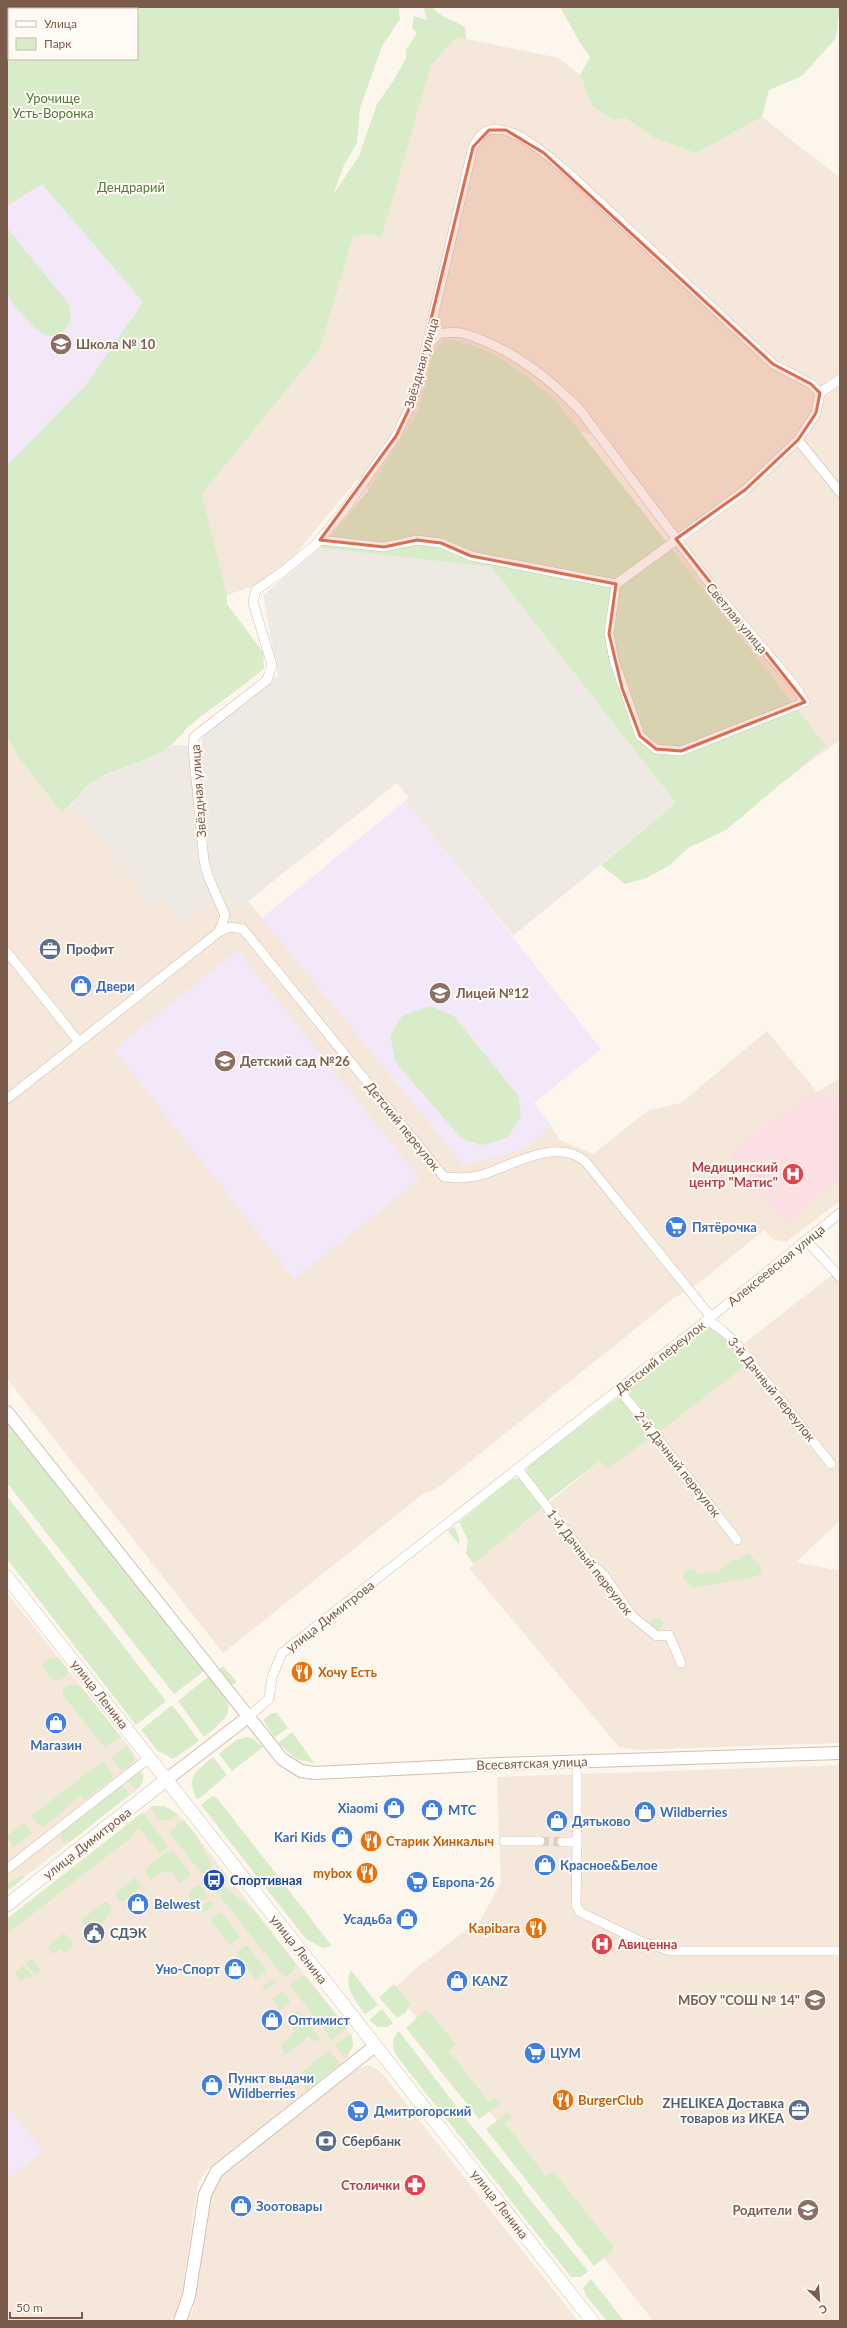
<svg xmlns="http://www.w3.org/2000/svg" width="847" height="2328" viewBox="0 0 847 2328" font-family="Lato,sans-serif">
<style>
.residential{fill:#f5e8da}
.industrial{fill:#efe9e4}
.education{fill:#f3e8fa}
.medical{fill:#fbdfe3}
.green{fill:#d8ecc9;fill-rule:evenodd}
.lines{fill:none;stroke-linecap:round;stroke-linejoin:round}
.minor-tunnel{stroke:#dcd0c4;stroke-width:9;stroke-dasharray:9 4.5;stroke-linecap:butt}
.minor-casing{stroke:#d1beb0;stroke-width:10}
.tertiary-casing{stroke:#d1beb0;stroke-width:14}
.secondary-casing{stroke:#d6c0b0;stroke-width:14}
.minor{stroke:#fff;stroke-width:9}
.tertiary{stroke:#fff;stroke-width:12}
.secondary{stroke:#fff;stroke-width:13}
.marked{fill:#dc6d51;fill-opacity:0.2;stroke:#dc6d51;stroke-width:3;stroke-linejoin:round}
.labels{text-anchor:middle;stroke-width:4;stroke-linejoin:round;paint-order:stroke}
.park-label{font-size:13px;fill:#537a41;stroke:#fffaf3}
.education-label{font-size:13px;font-weight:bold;fill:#785e54;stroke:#fffaf3;text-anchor:start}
.street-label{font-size:13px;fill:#7a5c4d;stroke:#fffaf3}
.service-label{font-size:13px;font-weight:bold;fill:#4e5e75;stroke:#fffaf3;text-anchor:start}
.shop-label{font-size:13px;font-weight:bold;fill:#366cbe;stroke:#fffaf3;text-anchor:start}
.health-label{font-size:13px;font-weight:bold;fill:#be3a42;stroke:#fffaf3;text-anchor:end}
.food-label{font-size:13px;font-weight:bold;fill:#c56008;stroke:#fffaf3;text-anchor:start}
.transit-label{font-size:13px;font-weight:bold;fill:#164399;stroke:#fffaf3;text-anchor:start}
</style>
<rect width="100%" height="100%" fill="#fdf6ec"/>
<g class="residential">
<polygon points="457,37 559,58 580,75 593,108 615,120 625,118 653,137 731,134 762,117 840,178 840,740 753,804 597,596 672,539 595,436 569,428 486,351 389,508 357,480 292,558 257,585 227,595 202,494 320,349 353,237 367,234 382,237 431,65"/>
<polygon points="7,738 17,755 62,813 72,805 76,806 153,906 163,898 182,923 224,893 237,910 248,901 464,1165 526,1148 551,1126 560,1140 593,1154 649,1110 681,1103 767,1031 817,1092 840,1078 840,1201 786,1242 774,1240 764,1230 698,1284 674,1298 436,1489 423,1494 223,1653 7,1379"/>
<polygon points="840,1269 840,1521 796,1562 840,1571 840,1743 637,1750 619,1747 469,1568 761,1330"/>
<polygon points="7,1593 130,1748 140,1763 143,1779 140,1787 7,1891"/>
<polygon points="840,1765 840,2321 653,2321 394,1989 415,1969 481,1919 501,1882 497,1777"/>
<polygon points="153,1806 169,1808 184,1820 347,2028 352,2036 353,2045 349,2055 340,2064 206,2171 199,2182 196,2197 182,2295 176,2313 170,2321 7,2321 7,1919"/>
<polygon points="369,2065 377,2069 386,2078 578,2321 188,2321 193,2310 210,2197 220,2177 356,2069"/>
</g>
<polygon class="industrial" points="320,548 491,567 676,803 513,936 405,801 409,798 397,783 237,910 224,893 182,923 163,898 153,906 76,806 72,805 78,794 96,779 145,760 172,745 201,746 204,734 278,675 263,595"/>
<g class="education">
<polygon points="42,184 143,302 86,385 7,465 7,206"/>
<polygon points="405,801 601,1049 534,1103 551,1126 526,1148 464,1165 262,918"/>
<polygon points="238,950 420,1179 294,1279 114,1049"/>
<polygon points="7,2106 43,2151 7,2180"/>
</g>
<polygon class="medical" points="809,1092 834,1095 840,1094 840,1180 785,1223 729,1154"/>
<g class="green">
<path d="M7 7H399L400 19 382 46 360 108 357 143 344 165 333 195 359 156 377 104 394 80 406 58V50L417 33 412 28 414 16 427 20 423 7H434C436 16 456 21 465 27L466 39 457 37 431 65 382 237 367 234 353 237 320 349 202 494 227 595V604L263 652 264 668C240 690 213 706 189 726 183 732 178 739 172 744 151 762 121 766 97 779 82 787 75 802 62 813L17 755 7 738V465L86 385 143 302 42 184 7 206ZM9 9H137V59H9Z"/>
<polygon points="558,7 840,7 836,38 802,76 769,90 762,117 696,153 653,137 625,118 615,120 593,108 580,75 590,57 580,43 560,7"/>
<path d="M7 228 68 303C76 320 64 342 44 334 36 332 9 301 7 293 4 283 7 242 7 228Z"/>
<path d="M444 339C488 343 523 373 556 401L826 746 726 830 688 848 670 865 646 878 625 884 601 865 676 803 491 567 320 548 368 491 419 410 433 353Z"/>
<polygon points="430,1006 453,1015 519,1097 521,1117 507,1138 482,1145 462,1139 396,1063 390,1036 402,1016"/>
<polygon points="710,1326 719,1331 747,1364 658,1433 624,1392 705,1327"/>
<polygon points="617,1398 622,1398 653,1436 607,1469 600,1461 546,1502 526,1474 527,1467"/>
<polygon points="7,1422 204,1671 174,1694 7,1483"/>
<polygon points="520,1478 542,1508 474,1564 466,1554 468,1540 459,1522 512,1479"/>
<polygon points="7,1496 166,1701 136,1725 7,1559"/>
<polygon points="454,1526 459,1537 460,1546 448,1531"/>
<polygon points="748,1553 760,1566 762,1573 754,1577 693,1588 682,1577 686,1570 693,1569 699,1574 719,1571 733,1559 738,1560"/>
<circle cx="657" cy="1624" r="6"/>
<polygon points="58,1657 68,1670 66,1677 55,1682 41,1666 48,1659"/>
<polygon points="223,1666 236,1681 235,1684 228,1684 217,1671"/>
<path d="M209 1676C234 1708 238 1710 204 1737L178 1701Z"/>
<polygon points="70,1684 80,1686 121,1737 105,1748 63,1695 63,1688"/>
<polygon points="171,1706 174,1707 199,1741 173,1759 158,1751 141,1730"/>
<polygon points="271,1713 277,1713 288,1728 274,1738 263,1720"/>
<polygon points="292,1732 314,1763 296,1759 278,1743"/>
<polygon points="247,1737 253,1739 263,1747 232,1771 219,1754 236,1740"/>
<polygon points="127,1745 134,1758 133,1762 122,1771 111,1758"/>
<path d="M213 1757 227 1775 197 1800C185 1776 196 1772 213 1757Z"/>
<polygon points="101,1762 103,1762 113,1775 113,1778 85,1800 81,1795 44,1827 38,1824 31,1816"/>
<path d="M138 1773 143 1774C144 1782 142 1785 136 1790L128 1780Z"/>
<polygon points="122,1785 130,1794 71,1841 64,1843 61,1840 61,1833"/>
<polygon points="212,1796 217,1798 332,1946 323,1948 306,1939 201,1805"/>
<polygon points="153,1806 164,1806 178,1814 170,1820 158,1819 150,1807"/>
<polygon points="143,1812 168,1847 160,1853 139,1828 133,1832 134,1835 7,1934 7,1919"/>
<polygon points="184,1820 195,1834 212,1866 212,1869 203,1875 170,1834 170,1831"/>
<polygon points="24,1823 32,1833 13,1848 7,1836"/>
<polygon points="173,1851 190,1873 190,1876 180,1883 172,1873 162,1872 151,1880 145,1873 145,1869 167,1852"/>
<polygon points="22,1875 24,1878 7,1891 7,1884"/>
<polygon points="136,1877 141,1886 136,1891 137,1895 130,1900 128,1898 120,1902 115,1893"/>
<polygon points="199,1884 207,1895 206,1898 195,1906 190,1900 189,1891"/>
<polygon points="223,1886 253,1909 296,1964 293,1971 287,1976 282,1975 216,1891"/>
<polygon points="209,1901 214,1903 213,1906 204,1913 200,1908"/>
<polygon points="104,1902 107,1902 112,1909 107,1915 106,1920 96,1927 94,1924 86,1928 81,1920"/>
<polygon points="218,1913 222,1913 240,1936 230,1945 210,1920"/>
<polygon points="64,1933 72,1942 71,1948 64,1953 61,1949 53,1954 48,1948 49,1945"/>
<polygon points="244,1946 248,1946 266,1970 256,1980 236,1953"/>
<polygon points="32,1958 41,1970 35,1975 25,1963"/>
<polygon points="24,1965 33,1976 30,1979 27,1976 22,1981 19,1980 15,1972"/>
<path d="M351 1970 378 2005 365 2014C355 2000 343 1987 351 1970Z"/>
<polygon points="300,1976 306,1977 347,2028 332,2040 290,1985"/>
<polygon points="271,1980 276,1983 265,1991 262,1987"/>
<polygon points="394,1984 410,2004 406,2012 397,2018 379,1997"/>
<polygon points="281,1992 283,1992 290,2000 289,2003 280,2010 272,2000"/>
<polygon points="382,2009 393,2023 388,2027 378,2027 369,2020"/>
<polygon points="425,2010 430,2012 456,2045 449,2051 489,2102 496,2098 501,2103 479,2119 406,2028"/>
<polygon points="295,2011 299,2011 320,2038 314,2042 309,2036 285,2055 281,2045 294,2033 290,2022 292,2020 288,2015"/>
<path d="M399 2031 466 2119 523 2189 522 2190 588 2271 581 2277H571L399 2059C392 2050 390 2040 399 2031Z"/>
<polygon points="351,2033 353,2045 346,2059 335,2045"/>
<polygon points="329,2050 340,2064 307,2090 297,2076"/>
<polygon points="508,2112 512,2118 505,2123 546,2176 553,2171 613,2246 611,2252 594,2266 486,2129"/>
<polygon points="591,2279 595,2284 624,2321 607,2321 587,2297 583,2288"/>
</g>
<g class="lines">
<g class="minor-tunnel">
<polyline points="577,1833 577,1815"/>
<polyline points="540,1841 562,1842"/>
</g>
<g class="minor-casing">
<g id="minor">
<path d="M427 346 440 333C447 333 456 332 462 333 507 346 548 377 580 410L716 592 794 685 805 702 681 751 656 749 640 736 614 660 609 634 616 584"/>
<polyline points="798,440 840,492"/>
<polyline points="320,540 384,547 417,540 441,543 471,556 616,584 745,490 798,440 816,413 820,393 840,379"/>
<path d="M219 932 225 915 208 876 204 861 193 748 194 737 267 680 272 665 253 602 256 590 282 572 315 545 343 512 396 436 409 409 419 377 473 147C477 141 482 131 490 130 516 124 555 162 574 178L773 364 811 384 820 393"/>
<polyline points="7,952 79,1042"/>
<path d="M7 1099 219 932 230 927 243 929 444 1177C457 1178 469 1179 481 1175 512 1166 555 1137 585 1161L711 1317 282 1653 272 1677 269 1699 248 1717"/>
<polyline points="806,1240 840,1277"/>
<polyline points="711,1317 840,1213"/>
<polyline points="708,1320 723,1331 735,1342 831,1464"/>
<polyline points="619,1389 737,1540"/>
<polyline points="518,1469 588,1560 604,1575 632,1616 657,1636 669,1635 681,1663"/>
<polyline points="577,1762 577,1815"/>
<polyline points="504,1841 540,1841"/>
<polyline points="562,1842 577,1842 577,1833"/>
<polyline points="577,1842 576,1905 580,1912 640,1941 671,1951 840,1951"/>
<polyline points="7,1869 149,1758"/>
</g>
</g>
<g class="tertiary-casing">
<g id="tertiary">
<polyline points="7,1412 282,1759 301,1771 314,1773 499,1764 840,1753"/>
<polyline points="166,1780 248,1717"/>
<polyline points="180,2321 189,2296 205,2194 217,2171 375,2046"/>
</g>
</g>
<g class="secondary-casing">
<g id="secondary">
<polyline points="7,1577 592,2321"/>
<polyline points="7,1905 166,1780"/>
</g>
</g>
<use href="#minor" class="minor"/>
<use href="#tertiary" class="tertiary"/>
<use href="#secondary" class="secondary"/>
</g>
<path class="marked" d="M489 130H506L544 153 773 364 811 384 820 393 816 413 798 440 745 490 676 539 805 702 681 751 656 749 640 736 622 688 609 634 616 584 471 556 441 543 417 540 384 547 320 540 396 436 409 409 473 147Z"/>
<defs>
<g id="school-disc" transform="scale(1.15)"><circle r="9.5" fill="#8d6e63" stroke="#fffaf3"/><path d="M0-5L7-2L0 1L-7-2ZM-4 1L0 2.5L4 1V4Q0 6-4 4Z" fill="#fff"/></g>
<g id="office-disc" transform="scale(1.15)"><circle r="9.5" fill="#5c6f8a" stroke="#fffaf3"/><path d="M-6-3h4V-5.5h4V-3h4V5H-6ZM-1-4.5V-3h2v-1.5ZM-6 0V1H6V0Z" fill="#fff"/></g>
<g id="shop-disc" transform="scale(1.15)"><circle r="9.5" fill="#3f7fe0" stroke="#fffaf3"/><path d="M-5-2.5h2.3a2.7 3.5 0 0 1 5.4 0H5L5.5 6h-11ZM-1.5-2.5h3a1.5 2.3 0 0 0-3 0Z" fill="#fff"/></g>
<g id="hospital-disc" transform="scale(1.15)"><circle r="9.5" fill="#e0444e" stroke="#fffaf3"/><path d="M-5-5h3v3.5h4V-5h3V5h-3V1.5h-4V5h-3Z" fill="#fff"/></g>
<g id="supermarket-disc" transform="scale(1.15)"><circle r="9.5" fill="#3f7fe0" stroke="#fffaf3"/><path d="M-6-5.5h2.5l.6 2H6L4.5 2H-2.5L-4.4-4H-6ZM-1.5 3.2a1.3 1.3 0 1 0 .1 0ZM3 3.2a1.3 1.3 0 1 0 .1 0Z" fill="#fff"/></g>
<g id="restaurant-disc" transform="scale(1.15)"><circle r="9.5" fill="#e8710a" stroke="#fffaf3"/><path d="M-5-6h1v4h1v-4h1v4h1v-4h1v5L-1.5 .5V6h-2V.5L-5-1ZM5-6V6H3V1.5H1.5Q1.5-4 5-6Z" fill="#fff"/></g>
<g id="bus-disc" transform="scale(1.15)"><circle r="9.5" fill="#1a4fb4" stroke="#fffaf3"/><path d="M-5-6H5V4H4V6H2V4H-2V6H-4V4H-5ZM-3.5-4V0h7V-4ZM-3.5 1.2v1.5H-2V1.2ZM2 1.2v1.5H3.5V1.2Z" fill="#fff"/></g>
<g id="civic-disc" transform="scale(1.15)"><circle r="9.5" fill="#5c6f8a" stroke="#fffaf3"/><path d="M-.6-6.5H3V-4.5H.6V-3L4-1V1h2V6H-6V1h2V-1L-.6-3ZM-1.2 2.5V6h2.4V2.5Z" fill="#fff"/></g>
<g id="bank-disc" transform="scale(1.15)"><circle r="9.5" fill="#5c6f8a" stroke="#fffaf3"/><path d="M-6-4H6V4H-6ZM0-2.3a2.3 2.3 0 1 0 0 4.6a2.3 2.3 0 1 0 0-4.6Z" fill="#fff"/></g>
<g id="pharmacy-disc" transform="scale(1.15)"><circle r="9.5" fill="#e0444e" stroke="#fffaf3"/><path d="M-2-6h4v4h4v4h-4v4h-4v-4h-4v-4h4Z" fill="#fff"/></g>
</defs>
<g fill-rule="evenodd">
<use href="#school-disc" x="61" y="344"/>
<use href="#office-disc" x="50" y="949"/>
<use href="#shop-disc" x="81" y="986"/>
<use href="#school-disc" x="440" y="993"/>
<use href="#school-disc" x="225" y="1061"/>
<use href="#hospital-disc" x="793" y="1174"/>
<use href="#supermarket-disc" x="676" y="1227"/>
<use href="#restaurant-disc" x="302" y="1672"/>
<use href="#shop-disc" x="56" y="1723"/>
<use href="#shop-disc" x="394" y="1808"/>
<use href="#shop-disc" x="432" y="1810"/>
<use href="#shop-disc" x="645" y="1812"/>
<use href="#shop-disc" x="557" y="1821"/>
<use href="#shop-disc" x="342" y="1837"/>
<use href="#restaurant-disc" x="371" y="1841"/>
<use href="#shop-disc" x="545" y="1865"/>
<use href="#restaurant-disc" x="367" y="1873"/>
<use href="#bus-disc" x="214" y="1880"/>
<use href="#supermarket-disc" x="417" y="1882"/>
<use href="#shop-disc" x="138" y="1904"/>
<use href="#shop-disc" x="407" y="1919"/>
<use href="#restaurant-disc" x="536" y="1928"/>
<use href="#civic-disc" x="94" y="1933"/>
<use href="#hospital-disc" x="602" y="1944"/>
<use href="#shop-disc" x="235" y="1969"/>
<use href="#shop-disc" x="457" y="1981"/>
<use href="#school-disc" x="815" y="2000"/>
<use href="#shop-disc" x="272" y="2020"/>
<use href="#supermarket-disc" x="535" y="2053"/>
<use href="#shop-disc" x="212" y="2085"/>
<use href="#restaurant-disc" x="563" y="2100"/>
<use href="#office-disc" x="799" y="2110"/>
<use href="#supermarket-disc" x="358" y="2111"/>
<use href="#bank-disc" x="326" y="2141"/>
<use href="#pharmacy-disc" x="415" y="2185"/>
<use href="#shop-disc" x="241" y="2206"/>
<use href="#school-disc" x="808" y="2210"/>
</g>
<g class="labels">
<g class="park-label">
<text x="53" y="103">Урочище<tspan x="53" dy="15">Усть-Воронка</tspan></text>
<text x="131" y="192">Дендрарий</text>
</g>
<g class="education-label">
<text x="76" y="349">Школа № 10</text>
<text x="456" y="998">Лицей №12</text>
<text x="240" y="1066">Детский сад №26</text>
<text x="800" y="2005" text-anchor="end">МБОУ "СОШ № 14"</text>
<text x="792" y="2215" text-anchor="end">Родители</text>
</g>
<g class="street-label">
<text transform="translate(421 363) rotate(-74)" y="5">Звёздная улица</text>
<text transform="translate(737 618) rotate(50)" y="5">Светлая улица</text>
<text transform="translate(198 791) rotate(-94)" y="5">Звёздная улица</text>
<text transform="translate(403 1126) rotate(51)" y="5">Детский переулок</text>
<text transform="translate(776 1265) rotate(-39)" y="5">Алексеевская улица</text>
<text transform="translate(660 1357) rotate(-38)" y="5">Детский переулок</text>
<text transform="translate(772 1389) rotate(51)" y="5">3-й Дачный переулок</text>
<text transform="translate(678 1464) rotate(52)" y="5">2-й Дачный переулок</text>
<text transform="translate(590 1562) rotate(52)" y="5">1-й Дачный переулок</text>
<text transform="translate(330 1616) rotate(-38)" y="5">улица Димитрова</text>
<text transform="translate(100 1694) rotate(52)" y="5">улица Ленина</text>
<text transform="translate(532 1763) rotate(-2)" y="5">Всесвятская улица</text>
<text transform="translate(87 1843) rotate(-38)" y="5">улица Димитрова</text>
<text transform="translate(299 1949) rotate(52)" y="5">улица Ленина</text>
<text transform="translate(500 2204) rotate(52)" y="5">улица Ленина</text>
</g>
<g class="service-label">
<text x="66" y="954">Профит</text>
<text x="110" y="1938">СДЭК</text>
<text x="784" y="2108" text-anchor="end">ZHELIKEA Доставка<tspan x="784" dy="15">товаров из ИКЕА</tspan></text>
<text x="342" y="2146">Сбербанк</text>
</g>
<g class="shop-label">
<text x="96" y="991">Двери</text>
<text x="692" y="1232">Пятёрочка</text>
<text x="56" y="1750" text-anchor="middle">Магазин</text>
<text x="378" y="1813" text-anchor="end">Xiaomi</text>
<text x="448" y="1815">МТС</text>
<text x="660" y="1817">Wildberries</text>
<text x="572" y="1826">Дятьково</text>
<text x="326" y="1842" text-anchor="end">Kari Kids</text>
<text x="560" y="1870">Красное&amp;Белое</text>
<text x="432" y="1887">Европа-26</text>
<text x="154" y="1909">Belwest</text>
<text x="392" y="1924" text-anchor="end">Усадьба</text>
<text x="220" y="1974" text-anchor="end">Уно-Спорт</text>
<text x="472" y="1986">KANZ</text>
<text x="288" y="2025">Оптимист</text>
<text x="550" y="2058">ЦУМ</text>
<text x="228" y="2083">Пункт выдачи<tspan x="228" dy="15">Wildberries</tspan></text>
<text x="374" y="2116">Дмитрогорский</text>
<text x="256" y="2211">Зоотовары</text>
</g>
<g class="health-label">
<text x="778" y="1172">Медицинский<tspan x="778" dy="15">центр "Матис"</tspan></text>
<text x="618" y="1949" text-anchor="start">Авиценна</text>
<text x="400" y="2190">Столички</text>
</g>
<g class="food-label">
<text x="318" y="1677">Хочу Есть</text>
<text x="386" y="1846">Старик Хинкалыч</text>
<text x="352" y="1878" text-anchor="end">mybox</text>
<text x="520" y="1933" text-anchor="end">Kapibara</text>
<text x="578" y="2105">BurgerClub</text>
</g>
<g class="transit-label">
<text x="230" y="1885">Спортивная</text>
</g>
</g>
<rect width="847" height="2328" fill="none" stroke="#7a5c4d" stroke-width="16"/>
<rect x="8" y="8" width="130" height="52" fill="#fffaf3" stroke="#cabbb1"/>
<rect x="16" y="21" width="20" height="6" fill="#ffffff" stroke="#cabbb1"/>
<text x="44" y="28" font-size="12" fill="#7a5c4d">Улица</text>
<rect x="16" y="38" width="20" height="12" fill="#d8ecc9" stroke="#cabbb1"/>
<text x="44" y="48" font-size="12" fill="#7a5c4d">Парк</text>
<g transform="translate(819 2300) rotate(155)" stroke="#fffaf3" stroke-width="3" paint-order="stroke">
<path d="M0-3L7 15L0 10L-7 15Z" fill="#7a5c4d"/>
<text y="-6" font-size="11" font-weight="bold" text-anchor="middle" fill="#7a5c4d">С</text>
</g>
<path d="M10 2312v6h72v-6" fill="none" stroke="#7a5c4d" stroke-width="2"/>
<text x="16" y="2312" font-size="12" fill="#7a5c4d" stroke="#fffaf3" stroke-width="3" paint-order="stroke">50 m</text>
</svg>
